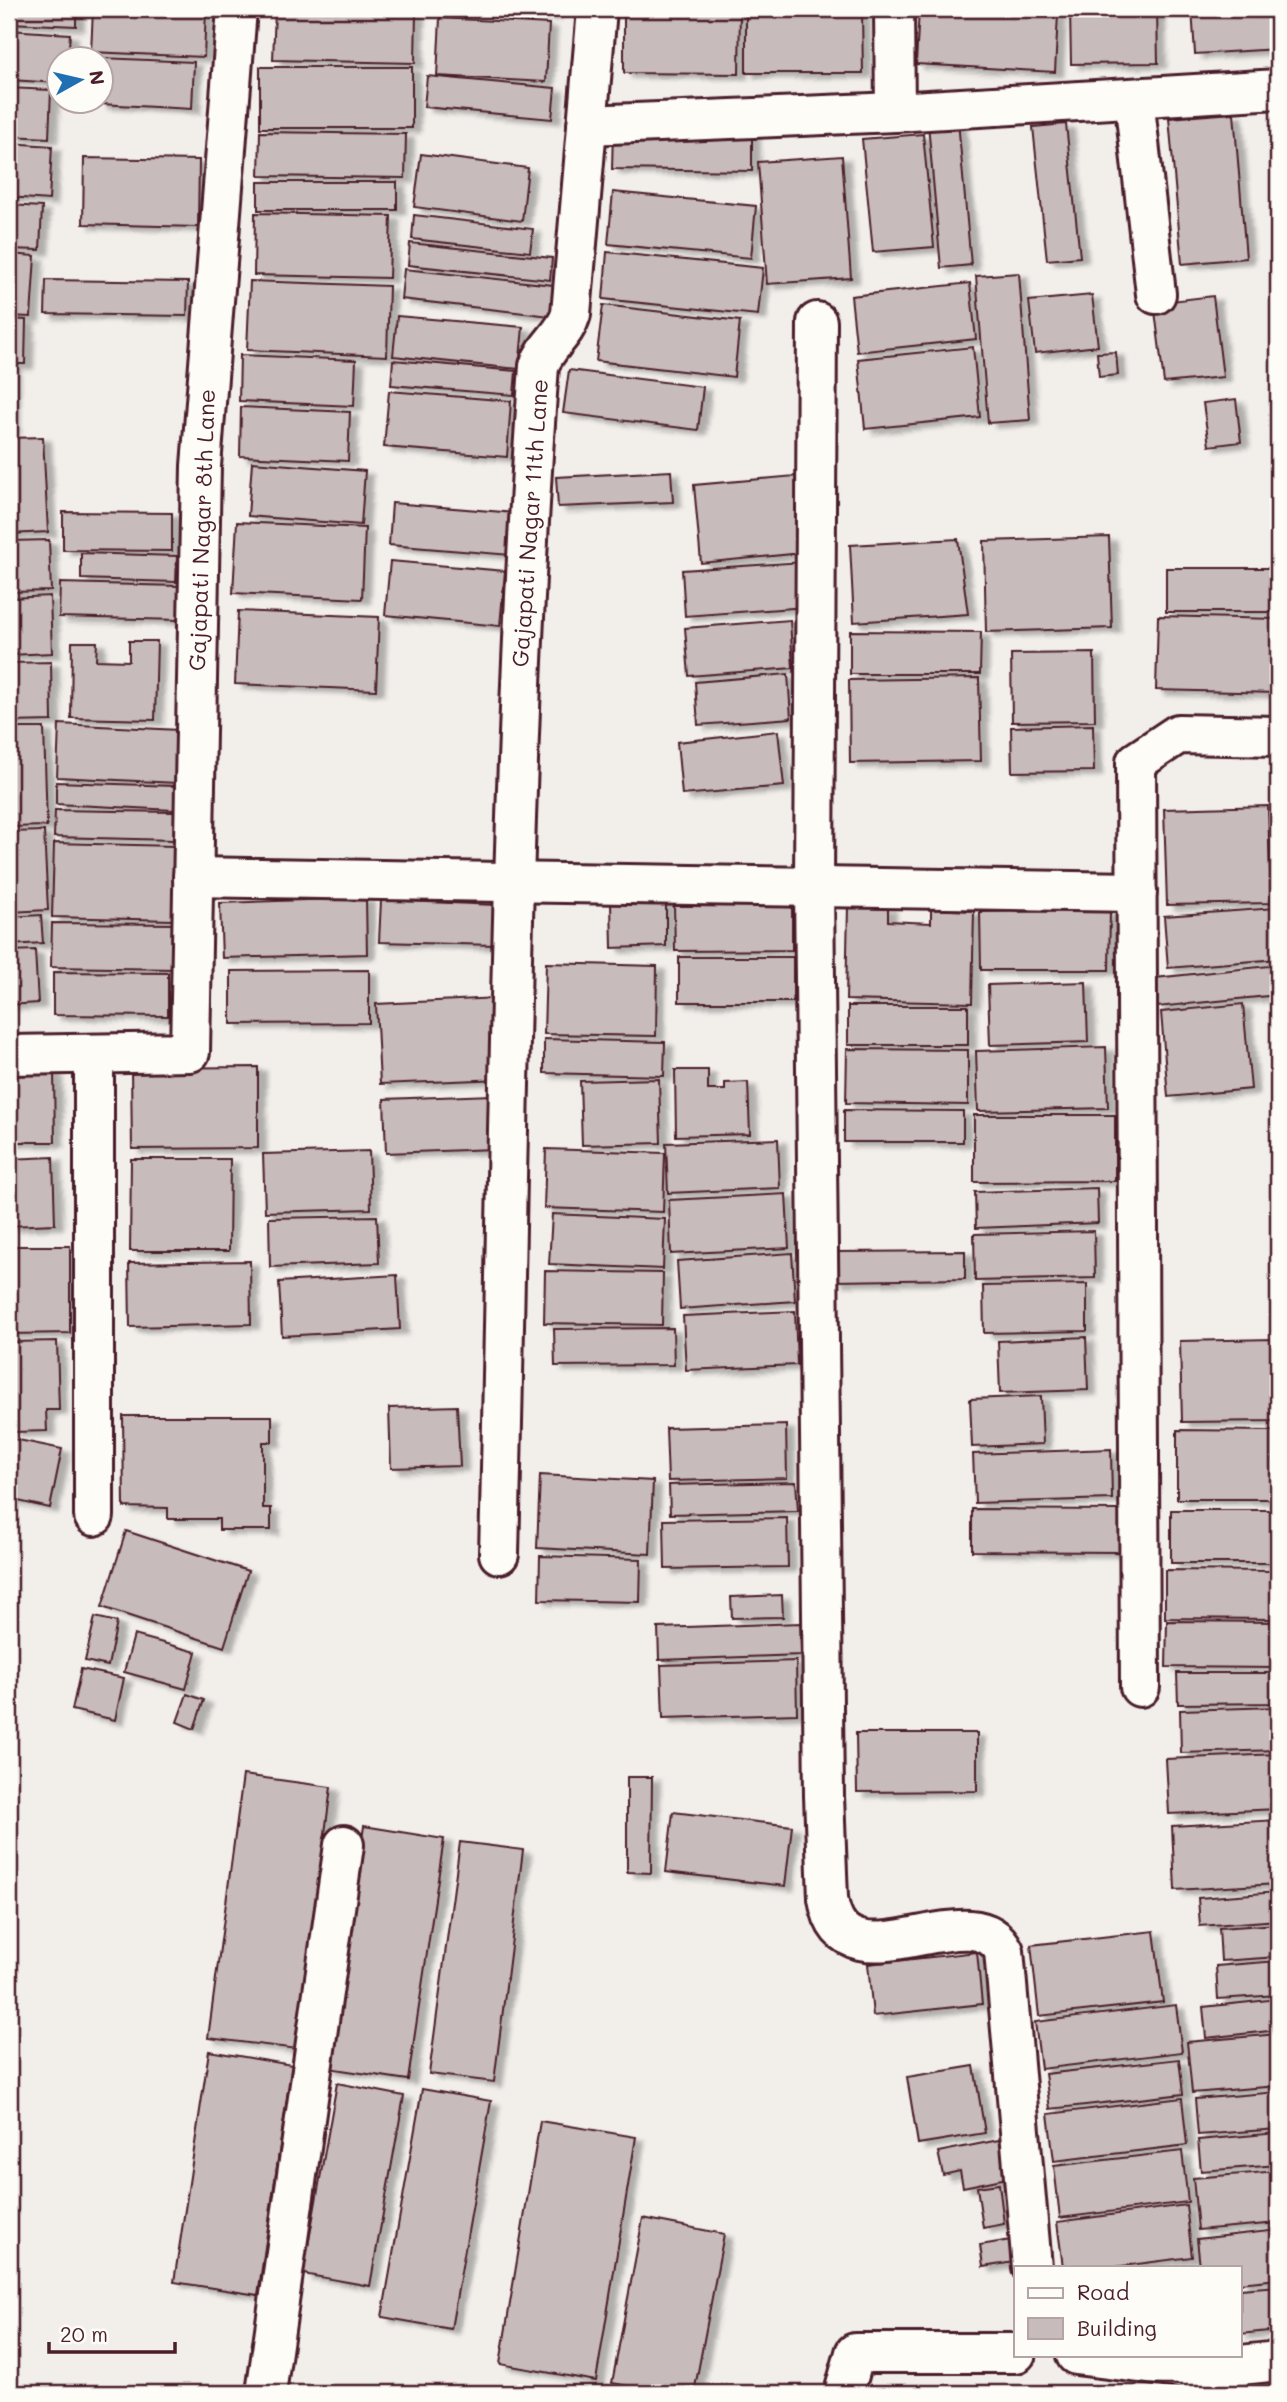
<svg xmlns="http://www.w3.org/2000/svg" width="1287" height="2402" viewBox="0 0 1287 2402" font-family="Mali,sans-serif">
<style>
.building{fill:#c8bbbb;stroke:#4a1f2b;stroke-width:2;filter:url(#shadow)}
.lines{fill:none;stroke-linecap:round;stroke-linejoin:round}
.minor-casing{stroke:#4a1f2b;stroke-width:44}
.minor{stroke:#fdfcf7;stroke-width:38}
.labels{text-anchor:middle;stroke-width:6;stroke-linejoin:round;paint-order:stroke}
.street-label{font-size:23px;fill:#4a1f2b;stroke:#fdfcf7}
</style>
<defs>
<filter id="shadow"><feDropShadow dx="8" dy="4.5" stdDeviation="2" flood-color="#0004"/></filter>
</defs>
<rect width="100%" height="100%" fill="#f2efeb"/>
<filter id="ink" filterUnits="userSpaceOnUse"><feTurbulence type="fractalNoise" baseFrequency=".0143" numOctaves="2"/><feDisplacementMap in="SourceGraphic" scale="14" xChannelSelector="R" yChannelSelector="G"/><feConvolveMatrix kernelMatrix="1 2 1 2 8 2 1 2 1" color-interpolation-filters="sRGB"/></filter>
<g filter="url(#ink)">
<g class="building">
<polygon points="9,9 76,9 76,26 9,23"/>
<polygon points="93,9 206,9 204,57 91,52"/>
<polygon points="438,9 553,9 552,15"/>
<polygon points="624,9 740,9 739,74 624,73"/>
<polygon points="919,9 1058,14 1055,72 916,64"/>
<polygon points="1070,9 1157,9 1158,63 1071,64"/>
<polygon points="1192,9 1278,9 1278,49 1195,54"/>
<polygon points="275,10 416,13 415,63 273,60"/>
<polygon points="746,12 862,12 863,73 746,73"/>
<polygon points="440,18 549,24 546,82 437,76"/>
<polygon points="9,30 70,34 68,60 60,60 60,83 9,80"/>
<polygon points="102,58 194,62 192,109 100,104"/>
<rect x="260" y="67" width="152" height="61"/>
<polygon points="427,76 555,88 552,119 424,107"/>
<polygon points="9,88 51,90 49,138 9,136"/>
<polygon points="1234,113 1246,258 1182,264 1169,118"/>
<polygon points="958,121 971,265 941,268 928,124"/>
<polygon points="1066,124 1080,257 1047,260 1033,127"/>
<polygon points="613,131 752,132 752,171 612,169"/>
<polygon points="260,132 406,134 405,178 259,176"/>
<polygon points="923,134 934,247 873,252 862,139"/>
<polygon points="9,143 52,146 49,200 9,197"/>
<polygon points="421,154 528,168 522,221 414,207"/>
<polygon points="842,156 851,278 767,284 758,162"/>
<polygon points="84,158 199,160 198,227 83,224"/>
<rect x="258" y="182" width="139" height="28"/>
<polygon points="613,192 756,206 751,258 608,244"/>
<polygon points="9,205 42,207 40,250 9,249"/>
<polygon points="255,213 391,216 389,278 254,275"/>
<polygon points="414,215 533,229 530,252 412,239"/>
<polygon points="410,243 552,258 550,280 408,265"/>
<polygon points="607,252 763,268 758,315 603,299"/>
<polygon points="9,254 35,256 31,317 9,316"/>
<polygon points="404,269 553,285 550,316 401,299"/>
<polygon points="1019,273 1030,420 988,423 976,276"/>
<polygon points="46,280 188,282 187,316 45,314"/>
<polygon points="250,281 389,286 387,356 247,350"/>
<polygon points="970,283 976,339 857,352 851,296"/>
<polygon points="1092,295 1098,346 1035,353 1029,301"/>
<polygon points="1213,296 1223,377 1164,383 1154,303"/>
<polygon points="603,305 740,321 734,377 596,361"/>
<polygon points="397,316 523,327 519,369 393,356"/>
<polygon points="9,319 26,320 25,364 9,364"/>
<polygon points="973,347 980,417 865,429 858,359"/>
<polygon points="1116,352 1118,375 1099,377 1097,353"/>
<polygon points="240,355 356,360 354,406 239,401"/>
<polygon points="393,360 516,371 514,395 391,385"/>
<rect x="9" y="365" width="3" height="65"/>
<polygon points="569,370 703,387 698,430 563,413"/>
<polygon points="389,391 511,401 507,457 384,447"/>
<polygon points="1236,399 1241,442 1209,446 1203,403"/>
<polygon points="241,407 350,412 348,461 240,456"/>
<polygon points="43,437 48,532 9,534 9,438"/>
<polygon points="252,462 365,471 361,525 248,516"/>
<polygon points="671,471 673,502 558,507 556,477"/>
<polygon points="795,476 802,553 701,563 694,485"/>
<polygon points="392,503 515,513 511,555 389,545"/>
<polygon points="63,512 172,513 172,551 63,550"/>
<polygon points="237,522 365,528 362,599 233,593"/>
<polygon points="1109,537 1112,628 986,632 984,541"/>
<polygon points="958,539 968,614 854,622 850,545"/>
<polygon points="49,540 51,591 9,592 9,541"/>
<polygon points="81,553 177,556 176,582 81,579"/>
<polygon points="390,561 505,571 500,626 385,615"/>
<polygon points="803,562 806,607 685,616 682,570"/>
<rect x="1166" y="568" width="112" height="44"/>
<polygon points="60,583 180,586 179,620 59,617"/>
<polygon points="50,596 52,653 9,655 9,598"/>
<polygon points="238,611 379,617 376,690 235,684"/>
<polygon points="1158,616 1278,619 1278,693 1156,690"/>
<polygon points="790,620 793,668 689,676 685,628"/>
<polygon points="850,631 981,632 980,674 850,674"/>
<polygon points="129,641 157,641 155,720 71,718 72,642 97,642 96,660 129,661"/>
<polygon points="1094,653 1095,721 1012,722 1011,654"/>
<polygon points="51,662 52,721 9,722 9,663"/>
<polygon points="788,674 791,718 698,725 695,682"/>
<polygon points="979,678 981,761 850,763 849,680"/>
<polygon points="59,724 179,730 177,783 57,777"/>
<polygon points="1093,725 1094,771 1012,772 1011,727"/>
<polygon points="9,728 44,728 47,826 9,827"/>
<polygon points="778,731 784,786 682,795 677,742"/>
<polygon points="56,782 175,786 174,810 56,804"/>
<polygon points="1268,806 1271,903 1167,905 1164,809"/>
<polygon points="55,810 174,812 174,840 54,837"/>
<polygon points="44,831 48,910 9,912 9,832"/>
<polygon points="54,843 175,846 173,920 52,917"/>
<polygon points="366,898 367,954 222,958 220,903"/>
<polygon points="381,900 496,905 495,945 379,942"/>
<polygon points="666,900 666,946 612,948 611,902"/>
<polygon points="792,905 792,950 675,951 674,906"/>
<polygon points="848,906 888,907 888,921 931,923 931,909 974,911 972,1003 846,1000"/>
<polygon points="1276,908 1278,959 1168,968 1164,916"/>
<polygon points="1110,911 1109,970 981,970 980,912"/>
<polygon points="41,915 43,943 9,945 9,917"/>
<polygon points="52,923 177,924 176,969 51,967"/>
<polygon points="35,950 38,1003 9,1005 9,951"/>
<rect x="679" y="957" width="114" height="45"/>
<polygon points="546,963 657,966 656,1036 544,1034"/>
<polygon points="1278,965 1278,995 1157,1007 1155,978"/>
<polygon points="369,970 369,1023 231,1024 231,971"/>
<polygon points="53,972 168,973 168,1016 53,1015"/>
<polygon points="1086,982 1088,1042 990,1045 988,985"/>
<polygon points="498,998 502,1079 380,1084 376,1004"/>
<polygon points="1243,1004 1251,1089 1168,1097 1161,1012"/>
<rect x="848" y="1006" width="120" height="39"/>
<polygon points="544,1039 665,1042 664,1076 544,1073"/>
<polygon points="1106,1047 1108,1108 978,1111 976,1051"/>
<polygon points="847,1049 968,1050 968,1105 846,1103"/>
<polygon points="258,1067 258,1148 132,1149 131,1068"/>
<polygon points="675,1070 708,1070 708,1090 725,1090 725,1083 748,1082 750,1134 676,1136"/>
<polygon points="9,1071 54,1071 55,1142 9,1142"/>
<polygon points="659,1079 661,1143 582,1145 580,1081"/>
<polygon points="492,1095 494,1149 386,1153 384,1099"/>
<polygon points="844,1110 963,1111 963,1142 844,1142"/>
<polygon points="974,1115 1115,1115 1115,1181 974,1182"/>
<polygon points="778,1139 780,1188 668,1193 666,1143"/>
<polygon points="546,1149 665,1153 663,1212 544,1208"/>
<polygon points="369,1151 371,1209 265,1212 263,1154"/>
<polygon points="53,1157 55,1224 9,1226 9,1159"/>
<polygon points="131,1159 230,1159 229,1251 130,1251"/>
<polygon points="1097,1188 1098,1223 976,1228 975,1192"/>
<polygon points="786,1194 789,1248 671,1254 669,1200"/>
<polygon points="552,1214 665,1219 663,1269 549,1264"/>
<polygon points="377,1216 379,1263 270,1267 269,1218"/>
<polygon points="1094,1231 1095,1278 975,1281 974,1234"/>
<polygon points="9,1246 70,1246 70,1333 9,1334"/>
<polygon points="965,1251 965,1279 835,1281 835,1252"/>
<polygon points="792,1253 795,1301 680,1309 677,1261"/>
<polygon points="250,1261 251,1324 130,1327 129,1263"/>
<polygon points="545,1271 663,1273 662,1325 544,1323"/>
<polygon points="397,1275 400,1329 282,1336 279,1282"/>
<polygon points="1087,1284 1087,1331 984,1333 983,1286"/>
<polygon points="795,1311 797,1365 686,1370 683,1316"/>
<polygon points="673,1328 674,1365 555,1366 554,1329"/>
<polygon points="1086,1337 1088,1390 1000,1393 998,1341"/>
<polygon points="1273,1339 1274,1421 1182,1422 1180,1341"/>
<polygon points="57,1341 59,1410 46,1410 47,1431 14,1432 9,1411 9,1342"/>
<polygon points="1041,1396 1043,1444 972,1447 970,1399"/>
<polygon points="457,1406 460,1466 391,1468 389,1408"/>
<polygon points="123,1416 272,1416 272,1442 263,1442 263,1508 271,1508 271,1530 219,1530 219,1519 168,1519 168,1508 124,1507"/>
<polygon points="786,1425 787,1478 668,1481 666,1428"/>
<polygon points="1177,1430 1273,1431 1273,1499 1177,1499"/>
<polygon points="9,1438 62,1449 50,1508 9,1499"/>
<polygon points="1111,1449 1112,1499 975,1503 973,1454"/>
<polygon points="540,1475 653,1481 650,1554 537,1548"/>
<polygon points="796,1482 798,1511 670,1514 669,1485"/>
<polygon points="972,1509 1120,1510 1120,1552 972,1551"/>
<polygon points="1171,1510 1274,1510 1275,1563 1171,1563"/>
<polygon points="787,1518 788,1567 665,1569 664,1520"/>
<polygon points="126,1531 248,1571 224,1647 102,1607"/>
<polygon points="540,1556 641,1559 640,1602 539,1600"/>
<polygon points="1165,1570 1274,1571 1274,1619 1165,1618"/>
<polygon points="782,1595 783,1617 732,1618 731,1597"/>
<polygon points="95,1617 117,1622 108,1666 85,1661"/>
<polygon points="1167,1621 1278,1622 1278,1668 1166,1667"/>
<polygon points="800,1623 801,1655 659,1660 658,1628"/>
<polygon points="134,1635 196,1652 186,1689 124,1672"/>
<polygon points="796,1661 797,1714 663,1718 661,1665"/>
<polygon points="81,1669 124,1678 115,1720 72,1710"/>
<polygon points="1177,1673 1278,1673 1278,1703 1178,1704"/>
<polygon points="187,1694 204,1700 194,1729 177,1722"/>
<polygon points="1278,1707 1278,1750 1181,1753 1180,1710"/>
<polygon points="856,1733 977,1733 977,1791 857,1792"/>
<polygon points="1278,1754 1278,1809 1169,1814 1166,1759"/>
<polygon points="243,1775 331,1787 297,2049 208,2038"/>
<polygon points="627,1777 652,1777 651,1873 627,1872"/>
<polygon points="673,1812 792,1826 785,1886 666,1872"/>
<polygon points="1278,1820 1278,1884 1175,1890 1172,1826"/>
<polygon points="364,1826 444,1839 408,2080 328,2068"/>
<polygon points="460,1842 523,1850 494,2082 429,2074"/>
<polygon points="1278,1892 1278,1920 1200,1926 1198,1898"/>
<polygon points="1278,1924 1278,1957 1221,1961 1219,1928"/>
<polygon points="1154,1931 1163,2002 1039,2016 1031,1945"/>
<polygon points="977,1952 982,2004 873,2016 868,1964"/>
<polygon points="1278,1961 1278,1995 1218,1999 1216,1966"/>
<polygon points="1278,1999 1278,2030 1206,2038 1203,2007"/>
<polygon points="1176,2005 1182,2052 1041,2069 1035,2022"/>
<polygon points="1278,2034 1278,2086 1192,2093 1187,2042"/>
<polygon points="209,2051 292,2065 258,2295 174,2282"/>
<polygon points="1179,2059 1183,2094 1050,2109 1045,2074"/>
<polygon points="974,2066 985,2133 918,2144 907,2077"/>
<polygon points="337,2083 404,2096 370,2286 303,2274"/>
<polygon points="422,2089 491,2101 451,2329 382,2317"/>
<polygon points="1278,2092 1278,2129 1198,2135 1195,2099"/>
<polygon points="1182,2098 1187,2145 1054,2161 1048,2114"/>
<polygon points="540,2121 636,2137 596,2381 500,2364"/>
<polygon points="1278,2133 1278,2165 1201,2171 1198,2140"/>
<polygon points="999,2140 1007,2178 963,2187 960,2171 943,2175 938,2152"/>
<polygon points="1182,2151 1188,2202 1060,2218 1054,2166"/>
<polygon points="1278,2171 1278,2223 1198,2230 1193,2178"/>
<polygon points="999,2184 1004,2224 983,2228 977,2187"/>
<polygon points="1186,2205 1192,2257 1114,2267 1063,2267 1057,2222"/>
<polygon points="643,2218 724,2234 694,2393 667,2393 612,2383"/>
<polygon points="1278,2230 1278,2279 1240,2283 1240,2267 1200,2267 1197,2239"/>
<polygon points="1011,2240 1014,2262 983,2267 980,2245"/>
<polygon points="1278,2286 1278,2330 1240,2334 1240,2289"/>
</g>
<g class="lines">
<g class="minor-casing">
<g id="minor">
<polyline points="894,9 895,112"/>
<polyline points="1134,98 1156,294"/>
<polyline points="587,125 895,112 1278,89"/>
<path d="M817 322 814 888 824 1796 828 1898C842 1997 972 1887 1004 1951L1032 2267"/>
<polyline points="193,877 1137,892"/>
<polyline points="9,1055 190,1052 201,466 237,9"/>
<polyline points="94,1516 94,1054"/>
<path d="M499 1554C509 1158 510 761 539 366 546 345 565 335 571 314L597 9"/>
<polyline points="1140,1687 1136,762 1178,734 1278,736"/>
<polyline points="1076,2355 1195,2370 1278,2361"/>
<polyline points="266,2393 344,1845"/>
<polyline points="844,2393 855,2353 1016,2353"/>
</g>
</g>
<use href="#minor" class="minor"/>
</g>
</g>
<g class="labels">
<g class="street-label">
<text transform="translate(530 523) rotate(-86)" y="8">Gajapati Nagar 11th Lane</text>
<text transform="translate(202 530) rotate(-88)" y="8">Gajapati Nagar 8th Lane</text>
</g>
</g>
<rect width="1287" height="2402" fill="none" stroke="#fdfcf7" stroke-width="35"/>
<rect x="18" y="18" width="1252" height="2367" fill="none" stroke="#4a1f2b" stroke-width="2.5" filter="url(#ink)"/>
<rect x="1014" y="2266" width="228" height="91" fill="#fdfcf7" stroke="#b5a4a5" stroke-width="2"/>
<rect x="1028" y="2288" width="35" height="10" fill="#fdfcf7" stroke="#b5a4a5" stroke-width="2"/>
<text x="1077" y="2300" font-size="21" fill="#4a1f2b">Road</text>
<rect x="1028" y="2318" width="35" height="21" fill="#c8bbbb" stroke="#b5a4a5" stroke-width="2"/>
<text x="1077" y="2336" font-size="21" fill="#4a1f2b">Building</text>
<g transform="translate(80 80) rotate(82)"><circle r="33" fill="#fdfcf7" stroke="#b5a4a5" stroke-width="2"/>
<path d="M0-5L12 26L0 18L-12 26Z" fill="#1f6fb2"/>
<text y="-10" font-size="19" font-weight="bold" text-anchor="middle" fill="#4a1f2b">N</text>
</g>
<path d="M49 2342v10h126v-10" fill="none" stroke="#4a1f2b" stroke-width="3.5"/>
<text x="60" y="2342" font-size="21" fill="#4a1f2b" stroke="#fdfcf7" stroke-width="5" paint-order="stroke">20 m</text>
</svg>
